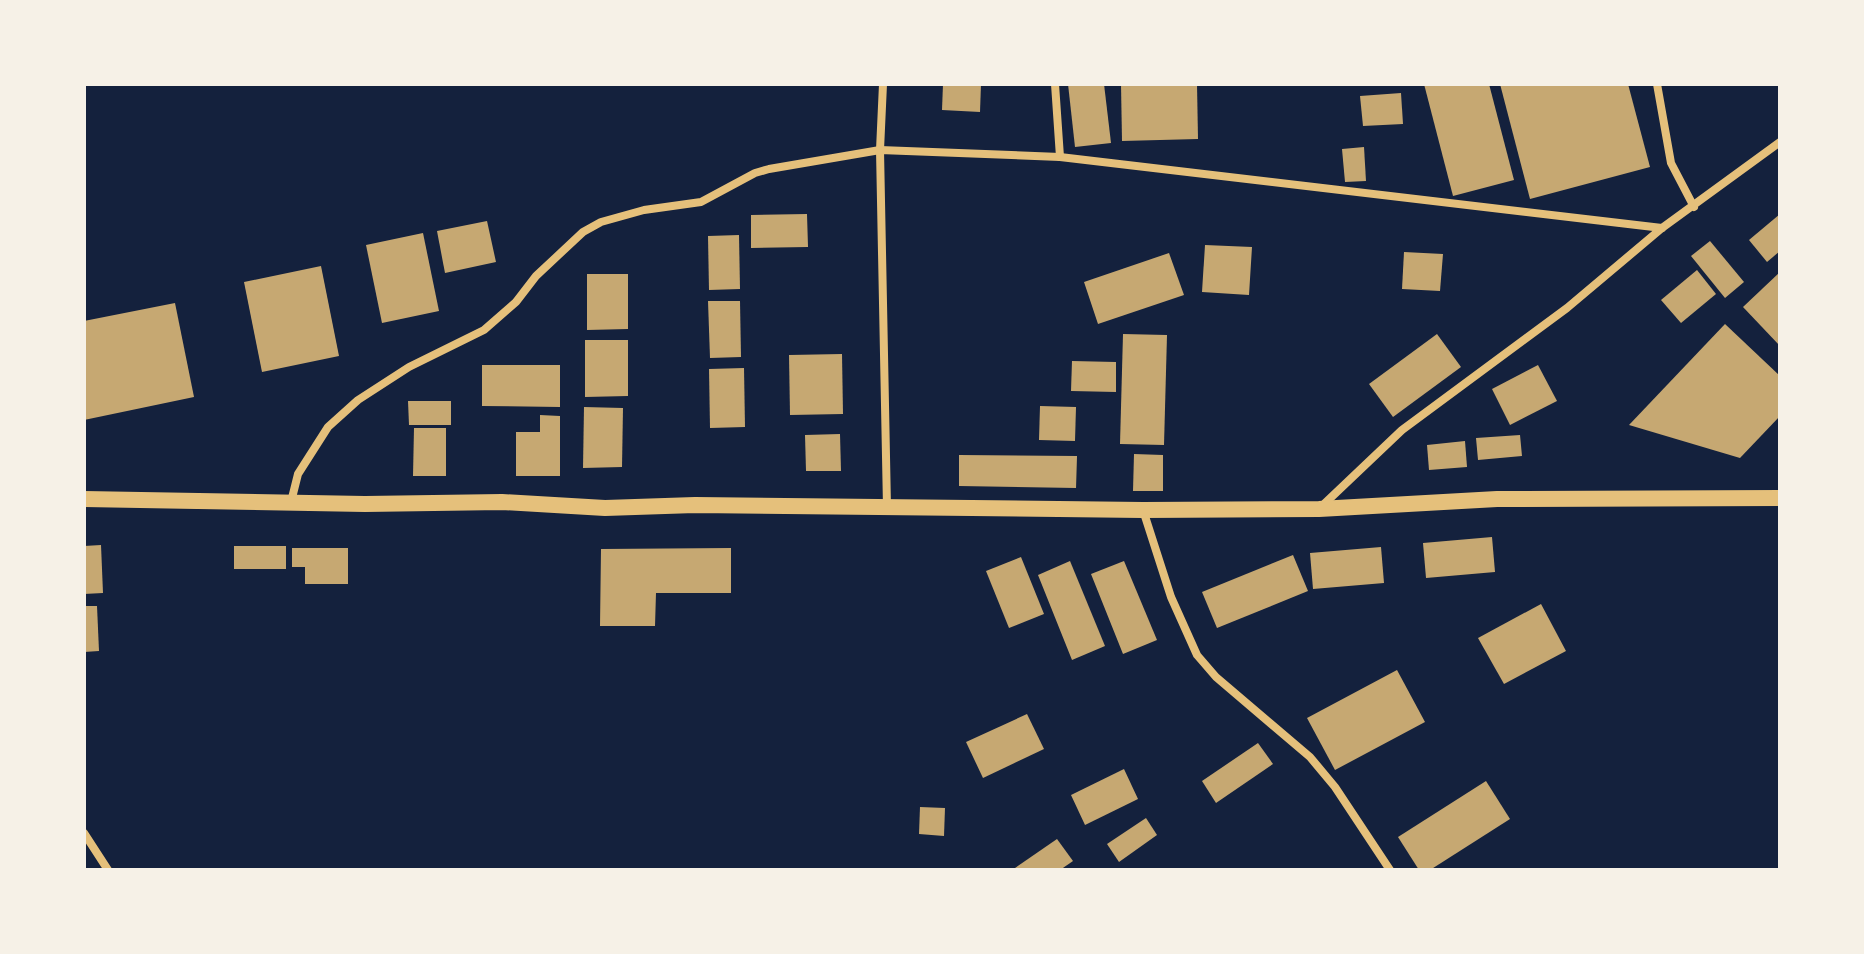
<svg xmlns="http://www.w3.org/2000/svg" width="1864" height="954" viewBox="0 0 1864 954" font-family="'Roboto Condensed',sans-serif">
<style>
.building{fill:#c6a872}
.lines{fill:none;stroke-linecap:round;stroke-linejoin:round}
.minor{stroke:#e5c07b;stroke-width:8}
.secondary{stroke:#e5c07b;stroke-width:16}
</style>
<rect width="100%" height="100%" fill="#14213d"/>
<g class="building">
<polygon points="943,84 981,84 980,112 942,110"/>
<polygon points="1068,84 1104,84 1111,143 1075,147"/>
<polygon points="1121,84 1197,84 1198,139 1122,141"/>
<polygon points="1424,84 1489,84 1514,180 1453,196"/>
<polygon points="1500,84 1628,84 1650,167 1530,199"/>
<polygon points="1401,93 1403,124 1363,126 1360,96"/>
<polygon points="1364,147 1366,181 1345,182 1342,149"/>
<polygon points="807,214 808,247 751,248 751,215"/>
<polygon points="1780,214 1780,251 1767,262 1749,240"/>
<polygon points="487,221 496,262 445,273 437,231"/>
<polygon points="423,233 439,311 382,323 366,245"/>
<polygon points="739,235 740,289 709,290 708,236"/>
<polygon points="1710,241 1744,282 1725,298 1691,256"/>
<polygon points="1205,245 1252,247 1249,295 1202,292"/>
<polygon points="1404,252 1443,254 1440,291 1402,289"/>
<polygon points="1169,253 1184,295 1098,324 1084,282"/>
<polygon points="321,266 339,356 262,372 244,282"/>
<polygon points="1697,270 1716,294 1681,323 1661,300"/>
<polygon points="1780,272 1780,346 1743,307"/>
<polygon points="587,274 628,274 628,329 587,330"/>
<polygon points="708,301 740,301 741,357 710,358"/>
<polygon points="175,303 194,397 84,420 84,321"/>
<polygon points="1725,324 1780,376 1780,416 1740,458 1629,425"/>
<polygon points="1123,334 1167,335 1164,445 1120,444"/>
<polygon points="1437,334 1461,367 1393,417 1369,384"/>
<polygon points="585,340 628,340 628,396 585,397"/>
<polygon points="842,354 843,414 790,415 789,355"/>
<polygon points="1072,361 1116,362 1116,392 1071,391"/>
<polygon points="482,365 560,365 560,407 482,406"/>
<polygon points="1538,365 1557,401 1510,425 1492,389"/>
<polygon points="744,368 745,427 710,428 709,369"/>
<polygon points="408,401 451,401 451,425 409,425"/>
<polygon points="1040,406 1076,407 1075,441 1039,440"/>
<polygon points="584,407 623,408 622,467 583,468"/>
<polygon points="540,415 560,416 560,476 516,476 516,432 540,432"/>
<polygon points="414,428 446,428 446,476 413,476"/>
<polygon points="840,434 841,471 806,471 805,435"/>
<polygon points="1520,435 1522,456 1478,460 1476,438"/>
<polygon points="1465,441 1467,467 1429,470 1427,445"/>
<polygon points="1134,454 1163,455 1163,491 1133,491"/>
<polygon points="959,455 1077,456 1076,488 959,486"/>
<polygon points="1492,537 1495,572 1426,578 1423,543"/>
<polygon points="101,545 103,593 84,594 84,546"/>
<rect x="234" y="546" width="52" height="23"/>
<polygon points="1381,547 1384,583 1313,589 1310,553"/>
<polygon points="292,548 348,548 348,584 305,584 305,567 292,567"/>
<polygon points="731,548 731,593 656,593 655,626 600,626 601,549"/>
<polygon points="1293,555 1308,591 1217,628 1202,592"/>
<polygon points="1021,557 1044,614 1009,628 986,571"/>
<polygon points="1070,561 1105,646 1072,660 1038,575"/>
<polygon points="1124,561 1157,640 1123,654 1091,574"/>
<polygon points="1541,604 1566,651 1504,684 1478,638"/>
<polygon points="84,606 97,606 99,651 84,652"/>
<polygon points="1397,670 1425,722 1335,770 1307,718"/>
<polygon points="1027,714 1044,749 983,778 966,742"/>
<polygon points="1258,743 1273,764 1216,803 1202,781"/>
<polygon points="1124,769 1138,799 1085,825 1071,795"/>
<polygon points="1486,781 1510,819 1430,870 1419,870 1398,837"/>
<polygon points="920,807 945,808 944,836 919,834"/>
<polygon points="1146,818 1157,835 1119,862 1107,844"/>
<polygon points="1057,839 1073,861 1060,870 1017,870 1015,868"/>
</g>
<g class="lines">
<g class="minor">
<polyline points="883,84 880,150 887,507"/>
<polyline points="1055,84 1060,157"/>
<polyline points="1657,84 1671,163 1694,207"/>
<polyline points="291,502 298,474 328,427 358,400 409,367 484,330 516,302 536,276 583,232 601,222 644,210 701,202 755,173 769,169 880,150 1060,157 1662,228"/>
<polyline points="1322,506 1402,430 1567,308 1662,228 1780,142"/>
<polyline points="1143,510 1171,597 1197,655 1216,677 1310,757 1335,787 1390,870"/>
<polyline points="84,833 108,870"/>
</g>
<polyline class="secondary" points="84,499 365,504 502,502 605,508 695,505 1143,510 1319,509 1497,499 1780,498"/>
</g>
<rect width="1864" height="954" fill="none" stroke="#f6f1e7" stroke-width="172"/>
</svg>
